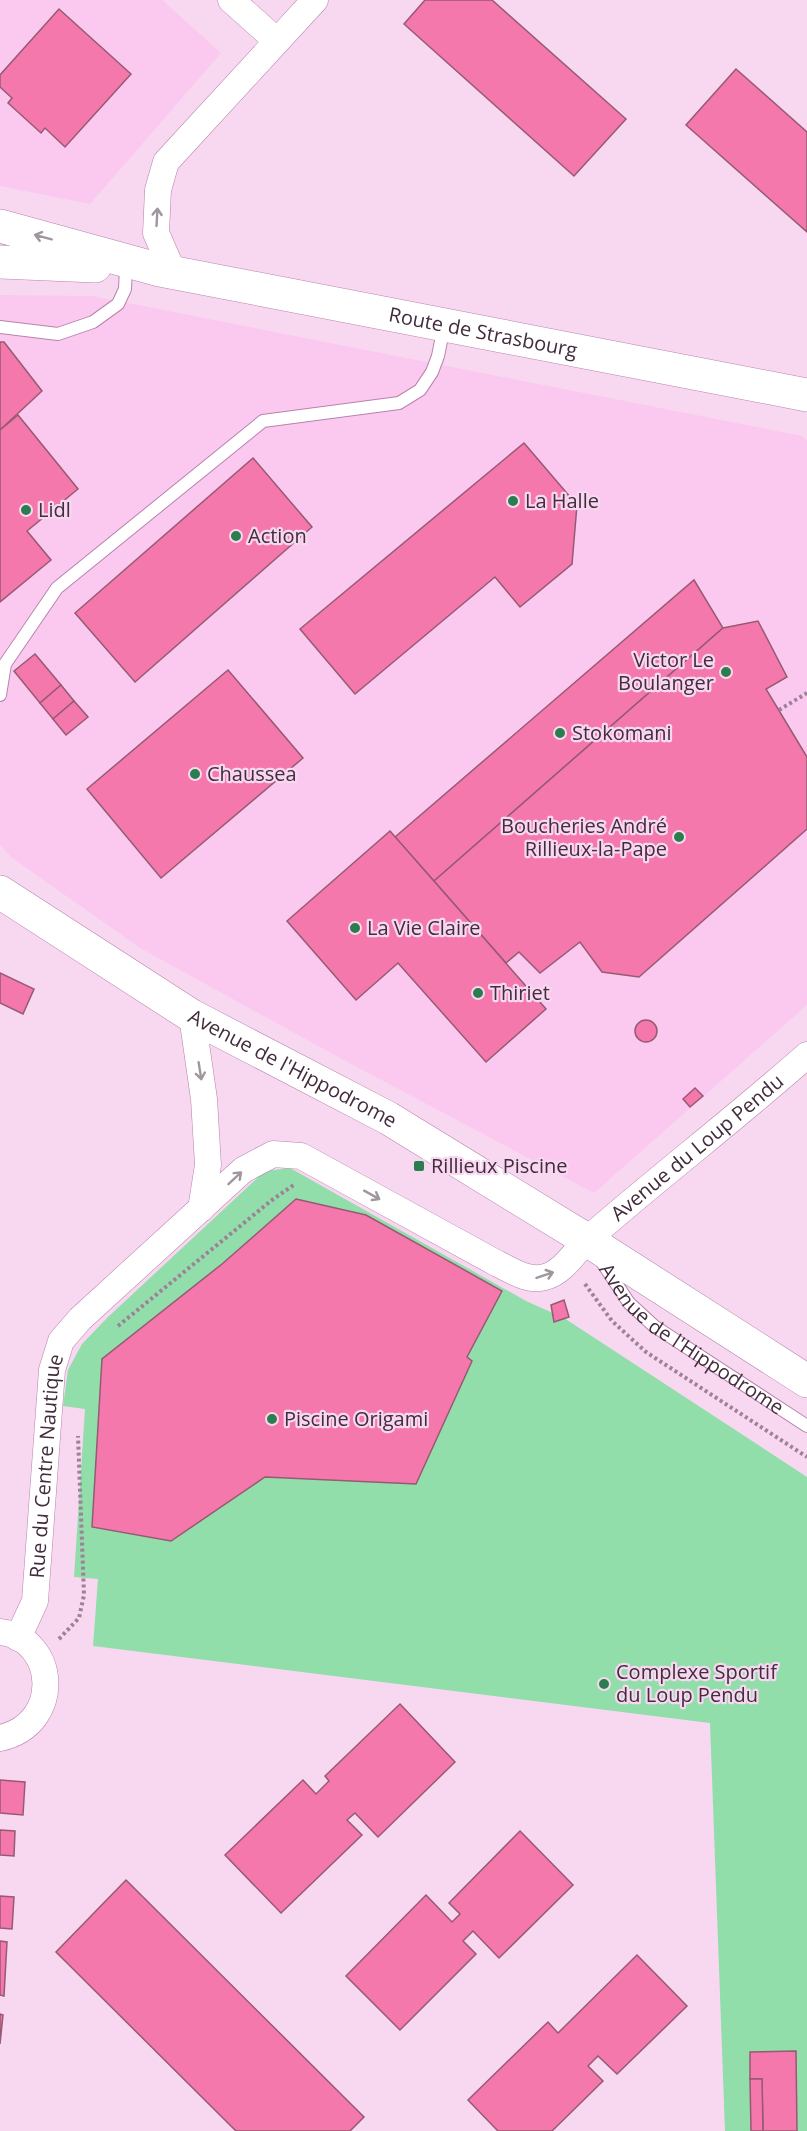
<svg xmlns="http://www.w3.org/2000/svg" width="807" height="2131" viewBox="0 0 807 2131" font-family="'Open Sans',sans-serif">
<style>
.built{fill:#fbc9ef}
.green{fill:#91deab}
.building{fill:#f578ad;stroke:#965a72;stroke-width:1.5}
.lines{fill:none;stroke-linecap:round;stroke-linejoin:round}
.service-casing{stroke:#b783ab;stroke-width:14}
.minor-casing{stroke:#b783ab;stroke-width:27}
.secondary-casing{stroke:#b783ab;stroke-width:34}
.path{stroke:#9d8196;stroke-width:4;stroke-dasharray:3 3;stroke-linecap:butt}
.service{stroke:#fff;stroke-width:12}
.minor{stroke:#fff;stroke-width:26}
.secondary{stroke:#fff;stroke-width:33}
.oneway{stroke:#a0969e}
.poi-dot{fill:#2b7d4e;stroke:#f8d7f0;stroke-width:2}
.labels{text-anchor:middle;stroke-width:4.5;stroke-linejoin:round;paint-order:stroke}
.street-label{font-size:20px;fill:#422c3d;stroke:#f8d7f0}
.poi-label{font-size:20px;fill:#422c3d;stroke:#f8d7f0;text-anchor:start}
</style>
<rect width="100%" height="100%" fill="#f8d7f0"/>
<g class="built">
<polygon points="0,0 162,0 221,53 90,204 0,186"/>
<polygon points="0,295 92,296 802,436 807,441 807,1005 594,1193 342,1059 140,948 11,857 0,845"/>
</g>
<polygon class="green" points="290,1168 526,1301 564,1318 807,1477 807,2131 725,2131 710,1723 93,1646 98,1579 74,1577 85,1409 63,1406 68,1370 82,1344 108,1317 265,1171"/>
<g class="building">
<polygon points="425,0 492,0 626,119 574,176 404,24"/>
<polygon points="59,9 131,74 65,147 45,128 41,133 8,103 12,98 0,87 0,75"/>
<polygon points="736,69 807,132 807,232 686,125"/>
<polygon points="0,342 4,342 42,391 0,430"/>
<polygon points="18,415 78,489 27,531 51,560 0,602 0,430"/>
<polygon points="524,443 577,505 572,564 520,607 495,577 355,694 300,629"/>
<polygon points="253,458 312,527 135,682 75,613"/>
<polygon points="694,580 723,628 434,881 395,837"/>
<polygon points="758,621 787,677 766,689 807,757 807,829 639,977 602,972 580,942 540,973 519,952 506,963 434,881 723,628"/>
<polygon points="35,654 61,685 40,703 14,671"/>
<polygon points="228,670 303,758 161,878 87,789"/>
<polygon points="61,685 74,701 53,719 40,703"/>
<polygon points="74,701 88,717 66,735 53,719"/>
<polygon points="390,831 546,1009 486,1062 398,963 356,1000 287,921"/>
<polygon points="0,973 34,989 23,1014 0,1003"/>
<circle cx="646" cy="1031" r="11"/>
<polygon points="695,1088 703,1096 690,1107 683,1099"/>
<polygon points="296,1199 366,1215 502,1291 467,1357 472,1361 416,1484 265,1477 171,1541 92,1527 102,1359 222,1264"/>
<polygon points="564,1300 569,1317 554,1322 551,1305"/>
<polygon points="400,1704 455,1762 378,1837 355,1813 347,1820 362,1835 281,1913 225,1855 303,1780 316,1794 329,1781 325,1776"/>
<polygon points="0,1780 25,1782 23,1815 0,1813"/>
<polygon points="0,1830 15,1831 14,1856 0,1855"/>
<polygon points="520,1831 573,1885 499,1958 473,1931 463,1941 476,1954 400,2030 346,1976 426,1895 452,1922 460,1914 449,1903"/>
<polygon points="126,1880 364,2117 350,2131 236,2131 56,1952"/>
<polygon points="0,1896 14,1897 12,1929 0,1928"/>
<polygon points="0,1941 7,1942 4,1996 0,1995"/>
<polygon points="637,1955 687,2006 617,2074 598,2056 588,2066 603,2081 552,2131 498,2131 468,2100 548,2022 558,2033"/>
<polygon points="0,2014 3,2015 0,2044"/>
<polygon points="796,2051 797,2131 763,2131 762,2079 750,2079 750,2052"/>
<polygon points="750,2079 762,2079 763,2131 751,2131"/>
</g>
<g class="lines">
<g class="service-casing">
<g id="service">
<polyline points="0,327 58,334 93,322 118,304 125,289 126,267"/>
<polyline points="0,695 5,664 57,588 263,421 399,403 420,390 432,372 438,356 444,326"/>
<path id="s1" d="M602 1262 629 1303 654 1326 807 1426"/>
</g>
</g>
<g class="minor-casing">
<g id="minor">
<polyline points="231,0 277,41"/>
<polyline points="173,272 156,233 158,190 166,162 315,0"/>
<polyline points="192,1016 204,1099 208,1165 201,1209"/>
<path d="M0 1632C57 1638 64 1724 0 1738"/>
<path id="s2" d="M18 1638 35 1601 52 1370 61 1341 80 1319 243 1170 273 1154 301 1156 498 1264C513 1271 528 1282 545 1277 564 1272 575 1251 589 1238 660 1176 736 1118 807 1055"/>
</g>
</g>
<g class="secondary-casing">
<g id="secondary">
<path id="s3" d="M0 226 160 270 807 395"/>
<polyline points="0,262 95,266"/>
<path id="s4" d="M0 892 192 1016 388 1118 587 1240 807 1381"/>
</g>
</g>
<g class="path">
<polyline points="779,710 807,693"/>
<polyline points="585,1284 612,1321 646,1352 807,1457"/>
<polyline points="118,1326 272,1200 295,1184"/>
<polyline points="59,1639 79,1618 84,1595 78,1436"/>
</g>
<use href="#service" class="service"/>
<use href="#minor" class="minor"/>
<use href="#secondary" class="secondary"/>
</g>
<defs><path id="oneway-shaft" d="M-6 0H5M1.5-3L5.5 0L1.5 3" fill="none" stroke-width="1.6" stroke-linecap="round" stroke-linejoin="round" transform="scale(1.5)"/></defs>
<g class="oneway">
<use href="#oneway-shaft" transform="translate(157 217) rotate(-87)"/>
<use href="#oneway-shaft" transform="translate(43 237) rotate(-165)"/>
<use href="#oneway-shaft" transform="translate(200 1071) rotate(81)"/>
<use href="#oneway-shaft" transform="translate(235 1178) rotate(-43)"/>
<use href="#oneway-shaft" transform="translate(372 1195) rotate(29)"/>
<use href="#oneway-shaft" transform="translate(545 1275) rotate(-19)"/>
</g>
<g class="poi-dot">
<circle cx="513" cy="501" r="6"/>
<circle cx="26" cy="510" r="6"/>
<circle cx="236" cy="536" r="6"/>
<circle cx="726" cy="672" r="6"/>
<circle cx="560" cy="733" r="6"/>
<circle cx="195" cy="774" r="6"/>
<circle cx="679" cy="837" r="6"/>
<circle cx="355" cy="928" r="6"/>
<circle cx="478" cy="993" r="6"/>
<rect x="413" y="1160" width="12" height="12" rx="3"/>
<circle cx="272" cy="1419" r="6"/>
<circle cx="604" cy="1684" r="6"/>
</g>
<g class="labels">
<g class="street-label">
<text dy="7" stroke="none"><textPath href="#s3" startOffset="495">Route de Strasbourg</textPath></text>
<text dy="7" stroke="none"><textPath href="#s4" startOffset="342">Avenue de l'Hippodrome</textPath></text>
<text dy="7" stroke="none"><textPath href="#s2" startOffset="1090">Avenue du Loup Pendu</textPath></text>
<text dy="7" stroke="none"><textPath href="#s1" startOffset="120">Avenue de l'Hippodrome</textPath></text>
<text dy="7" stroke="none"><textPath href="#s2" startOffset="176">Rue du Centre Nautique</textPath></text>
</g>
<g class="poi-label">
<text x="525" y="508">La Halle</text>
<text x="38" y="517">Lidl</text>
<text x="248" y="543">Action</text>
<text x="714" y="667" text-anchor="end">Victor Le<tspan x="714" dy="23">Boulanger</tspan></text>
<text x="572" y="740">Stokomani</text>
<text x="207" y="781">Chaussea</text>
<text x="667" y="833" text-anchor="end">Boucheries André<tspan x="667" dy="23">Rillieux-la-Pape</tspan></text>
<text x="367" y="935">La Vie Claire</text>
<text x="490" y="1000">Thiriet</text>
<text x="431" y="1173">Rillieux Piscine</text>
<text x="284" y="1426">Piscine Origami</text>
<text x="616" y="1679">Complexe Sportif<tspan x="616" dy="23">du Loup Pendu</tspan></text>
</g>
</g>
</svg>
